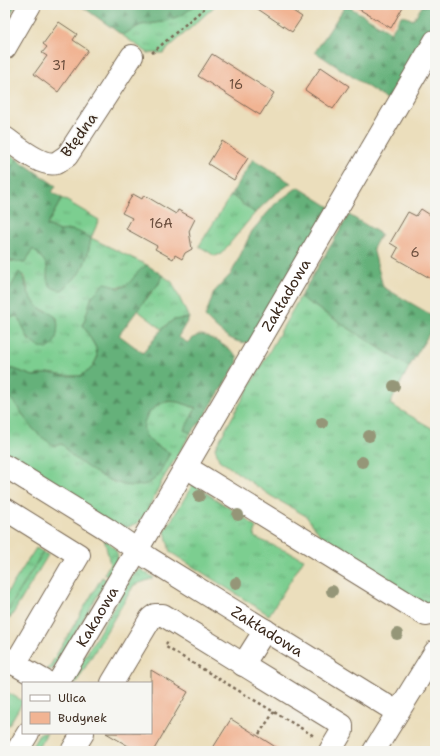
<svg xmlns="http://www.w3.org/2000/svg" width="440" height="756" viewBox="0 0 440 756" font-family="'Shantell Sans',sans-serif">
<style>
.grass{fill:url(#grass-tufts);stroke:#5c7c57}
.forest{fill:url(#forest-firs);stroke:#506e4c}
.garden{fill:url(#garden-furrows);stroke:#5c7c57}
.water{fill:url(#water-rules);stroke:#5e7087}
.building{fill:#f1b493}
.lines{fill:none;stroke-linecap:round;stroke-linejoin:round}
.minor-casing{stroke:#796955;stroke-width:24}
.path{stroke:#796955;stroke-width:2.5;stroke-dasharray:3 3;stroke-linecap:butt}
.minor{stroke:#fff;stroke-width:22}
.tree{fill:#959678}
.labels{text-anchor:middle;stroke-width:3;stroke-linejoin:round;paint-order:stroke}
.number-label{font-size:13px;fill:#684c3b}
.street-label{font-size:15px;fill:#3b2a1e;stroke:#f6f6f2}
</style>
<defs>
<pattern id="grass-tufts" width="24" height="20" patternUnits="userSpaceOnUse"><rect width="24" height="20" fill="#7cce90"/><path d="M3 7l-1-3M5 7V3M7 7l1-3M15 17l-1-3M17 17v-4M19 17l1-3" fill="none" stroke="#67a775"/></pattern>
<pattern id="forest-firs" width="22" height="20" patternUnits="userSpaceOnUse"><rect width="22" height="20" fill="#65b17a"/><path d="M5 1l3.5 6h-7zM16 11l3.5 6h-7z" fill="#549063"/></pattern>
<pattern id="garden-furrows" width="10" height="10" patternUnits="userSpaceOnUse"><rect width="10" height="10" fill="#7cce90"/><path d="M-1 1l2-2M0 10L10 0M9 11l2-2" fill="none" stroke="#67a775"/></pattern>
<pattern id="water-rules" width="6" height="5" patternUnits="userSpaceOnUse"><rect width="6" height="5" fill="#82b6f0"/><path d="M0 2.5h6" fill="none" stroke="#6c94c2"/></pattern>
</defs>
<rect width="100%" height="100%" fill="#f6f6f2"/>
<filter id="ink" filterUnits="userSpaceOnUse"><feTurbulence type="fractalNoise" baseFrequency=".025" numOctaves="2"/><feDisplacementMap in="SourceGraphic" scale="8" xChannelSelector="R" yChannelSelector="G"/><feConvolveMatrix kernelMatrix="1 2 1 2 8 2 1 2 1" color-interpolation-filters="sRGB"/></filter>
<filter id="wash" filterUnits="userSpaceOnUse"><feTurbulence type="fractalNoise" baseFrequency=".012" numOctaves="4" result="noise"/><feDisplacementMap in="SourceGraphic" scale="16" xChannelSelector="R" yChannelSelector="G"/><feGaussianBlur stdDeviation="0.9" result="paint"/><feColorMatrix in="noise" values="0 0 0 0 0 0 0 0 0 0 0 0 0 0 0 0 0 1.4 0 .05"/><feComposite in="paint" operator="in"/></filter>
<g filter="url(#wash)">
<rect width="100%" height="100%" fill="#ebdebc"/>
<g class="grass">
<polygon points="196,5 216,5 163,53 148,53 122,35 141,25 163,22"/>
<polygon points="5,150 17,159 11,167 5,162"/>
<polygon points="231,195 255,213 221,254 215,256 199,246"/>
<path d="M62 198 99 220 91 238 147 265C138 272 134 281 126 285 121 288 118 286 113 287 107 288 99 293 92 296L83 325 96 348 97 358 92 368 81 376H65L49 373 33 376 14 369H5V325L12 317 17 316 20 319 29 341 58 327 57 318 51 313 41 309 34 302 29 294 25 277 20 273 5 298V260L24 263 33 249C44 260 49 262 47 278L62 290C83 273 86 264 91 238L71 230 59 231 47 225Z"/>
<path d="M162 275 172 282 189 318 173 320 162 329 137 310C146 299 157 288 162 275Z"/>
<polygon points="300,297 409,367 390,404 435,430 435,604 427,610 334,553 306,516 271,496 219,460 215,448"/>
<path d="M5 395 11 398 31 427 61 444 66 447 70 454 89 468 115 483 150 482 156 478 170 453C163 449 153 445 147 438 135 424 153 404 167 402 176 400 188 405 197 409L184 430 191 433 163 479 145 515 136 524 125 528 111 524 5 456Z"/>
<polygon points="193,484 249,521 256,528 254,537 304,559 269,615 170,552 165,531"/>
<path d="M104 538C122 554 121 557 109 577L104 574 110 564Z"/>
<polygon points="36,548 43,552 6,614 11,617 5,618 5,596"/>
<polygon points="140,569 154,578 134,585 76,683 69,683 135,572"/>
<polygon points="102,577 107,580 54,668 47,671"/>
<polygon points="5,691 23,701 9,725 5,723"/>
<polygon points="40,733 47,733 36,751 29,751"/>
</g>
<g class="forest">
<polygon points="5,5 16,5 5,24"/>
<polygon points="80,5 196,5 182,15 163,22 141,25 122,35"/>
<polygon points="346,5 391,32 402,15 413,20 423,5 435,5 435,29 392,103 315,52"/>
<path d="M17 159 56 186 52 192 62 198 47 225 59 231 71 230 79 232 91 238C86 264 83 273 62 290 54 290 47 286 47 277 47 273 48 270 47 267 45 260 38 254 33 249L25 263 5 260V190L10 182 11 167Z"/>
<polygon points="253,159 291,183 274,195 255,213 231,195"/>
<path d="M298 187 330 207 251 342C233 346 217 329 205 317L214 292 231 274 252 231 275 204Z"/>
<polygon points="349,215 381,234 373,248 383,287 435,317 435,324 409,367 300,297"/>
<path d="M147 265 162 275 159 284 151 292 119 335 143 353 162 329 173 320 189 318 178 337 188 343C192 339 196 335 201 335 208 335 233 350 237 356 237 357 238 362 238 362L202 420 191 433 184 430 196 408C188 405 178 401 169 401 154 402 136 423 147 437 152 444 163 449 170 453 165 462 160 475 152 481 128 497 90 471 71 455 67 452 66 447 62 444L55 446C46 440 37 435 31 426 22 416 17 401 5 395V369H14L33 376 49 373 65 376H80L92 368 97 358 96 348 83 325 92 296 105 283C111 283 114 288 119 288 129 287 133 277 139 271 141 269 144 267 147 265Z"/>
<path d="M19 272C28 280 24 288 31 297 33 301 37 306 41 309 44 311 47 311 50 312 59 317 58 325 57 334 56 341 53 346 47 349 32 345 29 342 23 327 21 323 20 320 17 316L12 317 5 325V298Z"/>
</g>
<polygon class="garden" points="43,552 48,555 11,617 6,614"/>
<polygon class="water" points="5,162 11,167 10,182 5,190"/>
<g id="blocks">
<g class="building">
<polygon points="252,5 284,5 302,17 292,32"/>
<polygon points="352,5 404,5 391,28"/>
<polygon points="59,22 77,34 73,40 88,50 58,92 34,74 47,56 42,53 47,47 43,44"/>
<polygon points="212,54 274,93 260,115 198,76"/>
<polygon points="321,67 349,86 333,109 305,90"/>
<polygon points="222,141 248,158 234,180 208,164"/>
<polygon points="133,194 142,199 144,195 176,214 178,210 195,219 189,231 192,249 185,253 182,259 175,255 173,259 155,249 157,246 126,229 132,218 122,213"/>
<polygon points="421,209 435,218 435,281 393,257 398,248 390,243 408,212 416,216"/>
<polygon points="151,670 188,692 153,751 137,751 106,733 151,733"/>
<polygon points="231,719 282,751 211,751"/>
</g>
</g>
</g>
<g filter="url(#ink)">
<use href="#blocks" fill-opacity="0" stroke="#796955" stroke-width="1"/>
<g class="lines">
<g class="minor-casing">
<g id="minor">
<polyline points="5,48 30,5"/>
<path d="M5 138C17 146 41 167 56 163 60 161 63 158 67 156L132 56"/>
<path id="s1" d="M5 466 107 529 150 559 397 712"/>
<polyline points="186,467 426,615 435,613"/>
<polyline points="5,509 79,555 15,664 5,658"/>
<polyline points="15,664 48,683"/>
<polyline points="243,665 265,630"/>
<path id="s2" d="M58 683 137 550 435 41"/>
<polyline points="112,683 151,618 155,615 163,615 342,725 342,731 330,751"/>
<polyline points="17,751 28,733"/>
<polyline points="72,751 83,733"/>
<polyline points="374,751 435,652"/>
</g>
</g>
<g class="path">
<polyline points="152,53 208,5"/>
<polyline points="166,642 167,643 166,647 314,736"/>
<polyline points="259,734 274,712"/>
</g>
<use href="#minor" class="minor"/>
</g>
<g class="tree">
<circle cx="394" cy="386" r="6"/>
<circle cx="322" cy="423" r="6"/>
<circle cx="369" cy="436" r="6"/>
<circle cx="362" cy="462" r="6"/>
<circle cx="199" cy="496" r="6"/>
<circle cx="238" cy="515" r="6"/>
<circle cx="236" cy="583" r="6"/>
<circle cx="332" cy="591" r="6"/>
<circle cx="397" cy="634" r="6"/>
</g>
</g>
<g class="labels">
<g class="number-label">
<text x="59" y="70">31</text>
<text x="236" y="89">16</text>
<text x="161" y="228">16A</text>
<text x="415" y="257">6</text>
</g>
<g class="street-label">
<text transform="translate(79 135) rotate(-54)" y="5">Błędna</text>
<text dy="5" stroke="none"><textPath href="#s2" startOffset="450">Zakładowa</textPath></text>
<text dy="5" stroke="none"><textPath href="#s2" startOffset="77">Kakaowa</textPath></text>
<text dy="5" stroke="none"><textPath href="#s1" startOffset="310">Zakładowa</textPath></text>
</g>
</g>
<rect width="440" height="756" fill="none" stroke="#f6f6f2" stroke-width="20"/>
<rect x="22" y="682" width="130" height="52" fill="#f6f6f2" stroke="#aba49d"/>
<rect x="30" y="695" width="20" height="6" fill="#ffffff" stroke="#aba49d"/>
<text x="58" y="702" font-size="12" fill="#3b2a1e">Ulica</text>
<rect x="30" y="712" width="20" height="12" fill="#f1b493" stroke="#aba49d"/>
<text x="58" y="722" font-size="12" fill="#3b2a1e">Budynek</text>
</svg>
